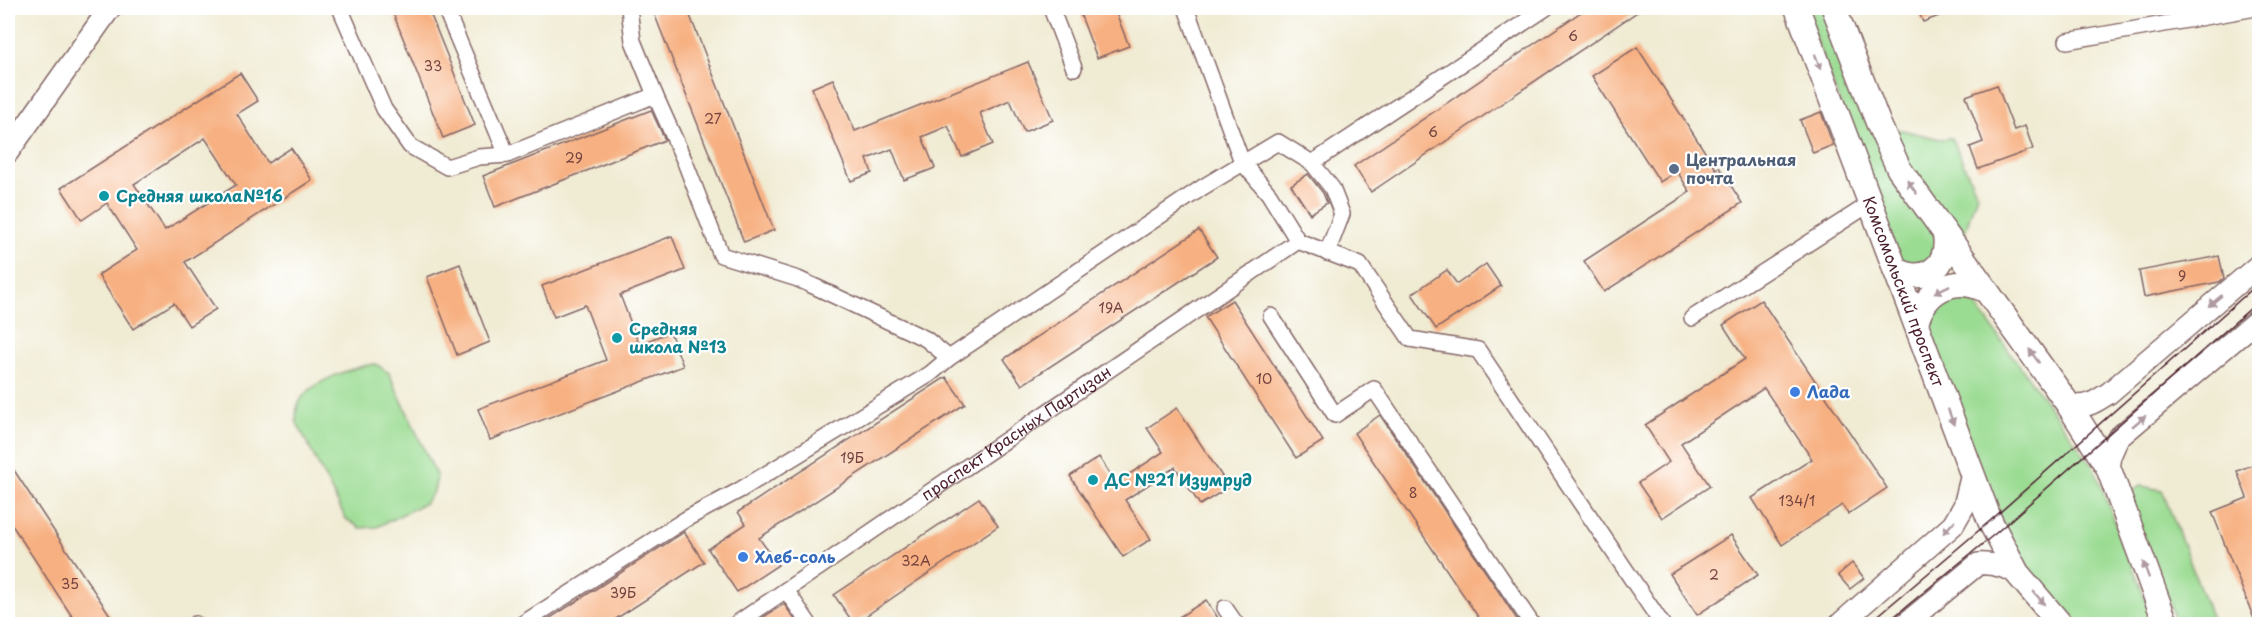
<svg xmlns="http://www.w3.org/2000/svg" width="2267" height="632" viewBox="0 0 2267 632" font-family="'Playpen Sans',sans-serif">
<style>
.green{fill:#9bdc93;stroke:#727e5f;stroke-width:1.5}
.building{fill:#f7b081;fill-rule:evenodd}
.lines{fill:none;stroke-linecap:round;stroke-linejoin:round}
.street-casing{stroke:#846666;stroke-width:18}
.secondary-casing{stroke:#846666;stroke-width:24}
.primary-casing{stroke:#846666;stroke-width:27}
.street{stroke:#fff;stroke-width:15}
.secondary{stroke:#fff;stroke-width:21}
.primary{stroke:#fff;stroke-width:24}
.tram{stroke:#4a1f2b;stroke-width:1.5}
.oneway{fill:#ae9aa0}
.service-dot{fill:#5c6f8a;stroke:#fff;stroke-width:2}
.culture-dot{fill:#0f9aa8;stroke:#fff;stroke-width:2}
.shop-dot{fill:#3f7fe0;stroke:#fff;stroke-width:2}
.labels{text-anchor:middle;stroke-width:4.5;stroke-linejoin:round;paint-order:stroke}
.number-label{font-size:14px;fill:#754340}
.service-label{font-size:16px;font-weight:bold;fill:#4e5e75;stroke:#fff;text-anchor:start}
.culture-label{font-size:16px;font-weight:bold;fill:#0d838f;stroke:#fff;text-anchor:start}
.street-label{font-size:16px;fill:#4a1f2b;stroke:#fff}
.shop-label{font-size:16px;font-weight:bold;fill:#366cbe;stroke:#fff;text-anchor:start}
</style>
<rect width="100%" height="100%" fill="#fff"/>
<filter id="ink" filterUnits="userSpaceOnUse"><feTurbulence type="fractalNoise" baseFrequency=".0167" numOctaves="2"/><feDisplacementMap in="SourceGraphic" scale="12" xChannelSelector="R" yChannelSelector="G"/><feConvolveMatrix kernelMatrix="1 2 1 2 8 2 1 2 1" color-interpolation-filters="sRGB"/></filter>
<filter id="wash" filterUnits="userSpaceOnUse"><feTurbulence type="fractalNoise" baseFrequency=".008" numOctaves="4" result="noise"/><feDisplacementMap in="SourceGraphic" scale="24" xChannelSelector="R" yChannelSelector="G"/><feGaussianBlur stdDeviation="1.35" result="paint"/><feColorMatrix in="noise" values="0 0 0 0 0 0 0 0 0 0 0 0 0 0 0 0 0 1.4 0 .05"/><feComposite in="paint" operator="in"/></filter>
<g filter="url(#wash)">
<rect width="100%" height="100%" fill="#f0ebd3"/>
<g class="green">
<polygon points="1804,8 1823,8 1939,243 1932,265 1901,264"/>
<polygon points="1880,125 1940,139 1952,138 1977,194 1958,253"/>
<path d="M1955 298 1967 300 1975 304 2094 468 2155 624H2070L2022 561 1991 501 1930 333 1927 319C1935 307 1941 302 1955 298Z"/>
<path d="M376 364 389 373 437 477 434 491 425 503 377 527 360 528 346 519 296 421C296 415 296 408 299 403 308 382 355 366 376 364Z"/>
<polygon points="2140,486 2162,490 2214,624 2177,624 2127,495"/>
</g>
<g id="blocks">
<g class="building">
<polygon points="391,8 428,8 475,125 443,138"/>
<polygon points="652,8 687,8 774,230 744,242"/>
<polygon points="1078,8 1114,8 1129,46 1097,58"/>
<polygon points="1587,8 1643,8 1371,192 1354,166"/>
<polygon points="1917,8 1958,8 1958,9 1923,22"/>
<polygon points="1637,47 1716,169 1719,167 1742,203 1604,292 1584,261 1690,192 1677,171 1660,182 1592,76"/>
<polygon points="1028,62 1053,120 1024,132 1010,100 980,113 993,144 962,157 948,126 922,137 935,168 904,180 892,149 867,159 872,173 851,181 812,88 833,79 855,131"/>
<path d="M240 73 258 101 237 114 268 163 291 148 312 180 185 262 216 309 189 326 174 303 133 329 98 275 137 250 107 203 82 220 61 188ZM205 138 236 185 165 230 134 184Z"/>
<polygon points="1997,85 2014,130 2025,126 2033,149 1978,169 1970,147 1983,142 1966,96"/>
<polygon points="651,110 665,140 495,207 483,176"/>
<polygon points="1821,112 1833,145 1813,153 1800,120"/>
<polygon points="1308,174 1323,193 1327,203 1310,214 1291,185"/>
<polygon points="1199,230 1217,257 1022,385 1004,359"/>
<polygon points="672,236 685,270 620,295 639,344 670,332 683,366 490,440 478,409 606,360 585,305 554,317 542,286"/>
<polygon points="2219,256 2224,278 2219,282 2144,297 2139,271"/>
<polygon points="460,264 490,342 457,355 427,277"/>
<polygon points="1486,264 1501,286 1436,329 1412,294 1447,270 1457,284"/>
<polygon points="1232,300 1323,441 1296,458 1205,317"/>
<polygon points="1761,300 1887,488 1848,514 1842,505 1782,545 1752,498 1812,459 1764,388 1681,443 1710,486 1662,518 1638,483 1669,462 1645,425 1745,359 1723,325"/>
<polygon points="946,377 965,404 759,538 778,565 737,592 708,549 746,524 738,512"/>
<polygon points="1177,408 1229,487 1200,505 1175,467 1125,500 1151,539 1123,557 1070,476 1099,457 1116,483 1163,452 1147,428"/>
<polygon points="1380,415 1489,577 1520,624 1483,624 1354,433"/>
<polygon points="8,461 44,516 116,624 77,624 8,519"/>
<polygon points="2259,462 2259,624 2256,624 2212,512 2247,498 2237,471"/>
<polygon points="979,498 998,526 854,624 834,595"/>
<polygon points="684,532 704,562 608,624 541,624"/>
<polygon points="1731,535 1758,575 1697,615 1670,574"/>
<polygon points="1852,563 1864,578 1850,589 1838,575"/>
<polygon points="1206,600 1222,624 1168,624"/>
<polygon points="784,604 798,624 753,624"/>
</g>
</g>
</g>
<g filter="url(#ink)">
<use href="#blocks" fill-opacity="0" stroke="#846666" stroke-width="1.5"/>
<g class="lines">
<g class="street-casing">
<g id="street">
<polyline points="340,8 384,109 410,146 447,167 479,157 507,155"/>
<polyline points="445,8 507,155 655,95 685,162 721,255 798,279 820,289 926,339 949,358"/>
<polyline points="629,8 633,41 655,95"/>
<polyline points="1051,8 1074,68"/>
<polyline points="1186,8 1242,162 1269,194 1298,241 1360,265 1410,339 1478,350 1662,624"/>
<polyline points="2067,41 2256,8"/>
<polyline points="1312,163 1546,8"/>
<polyline points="1271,316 1335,415 1374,389 1532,624"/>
<polyline points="1692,318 1871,203"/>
<polyline points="786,590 809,624"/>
<polyline points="1225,608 1236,624"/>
<polyline points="195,624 196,624"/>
<polyline points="522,624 686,519 740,490 930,374 949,358 1203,187 1278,142 1312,163 1332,188 1342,214 1327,253"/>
<path id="s1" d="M736 624 1298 241"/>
</g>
</g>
<g class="secondary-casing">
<g id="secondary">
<polyline points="8,152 110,8"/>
<path d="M2068 404C2086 409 2094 403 2109 393L2260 264"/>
<polyline points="2108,467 2110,456 2118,438 2260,318"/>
<polyline points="1840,624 1953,525 1964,506 1972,474"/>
<path d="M1905 624 1978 564C1993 563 2004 566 2017 573"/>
</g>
</g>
<g class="primary-casing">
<g id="primary">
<path id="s2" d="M1797 8 1990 521 2017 573 2060 624"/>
<polyline points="1834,8 1879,125 1899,169 2068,404 2108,467 2166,624"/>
<path d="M1895 269C1923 286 1950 267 1945 235"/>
<path d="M1916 323C1925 290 1954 275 1985 290"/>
</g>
</g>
<use href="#street" class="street"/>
<use href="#secondary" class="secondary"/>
<use href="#primary" class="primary"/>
<g class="tram">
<polyline points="1868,624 1990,521 2260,282"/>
<polyline points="1885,624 1996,533 2260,300"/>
</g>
</g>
<defs><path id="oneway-solid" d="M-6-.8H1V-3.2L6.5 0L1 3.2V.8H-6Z" transform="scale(1.5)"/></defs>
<g class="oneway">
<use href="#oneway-solid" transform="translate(1818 62) rotate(69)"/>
<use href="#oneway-solid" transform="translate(1912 187) rotate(-125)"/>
<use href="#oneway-solid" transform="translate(1942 289) rotate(154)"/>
<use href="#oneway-solid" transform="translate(2215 301) rotate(140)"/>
<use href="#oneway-solid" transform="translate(2034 356) rotate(-126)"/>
<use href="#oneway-solid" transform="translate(1951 417) rotate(70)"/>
<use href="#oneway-solid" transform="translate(2139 421) rotate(-40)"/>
<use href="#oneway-solid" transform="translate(1949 527) rotate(133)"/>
<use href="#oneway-solid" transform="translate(2146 570) rotate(-110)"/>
<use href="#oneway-solid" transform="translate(2039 598) rotate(50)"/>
</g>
</g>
<circle class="service-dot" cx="1674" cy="169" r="6"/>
<g class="culture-dot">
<circle cx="104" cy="196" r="6"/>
<circle cx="617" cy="338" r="6"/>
<circle cx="1093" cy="480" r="6"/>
</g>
<g class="shop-dot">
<circle cx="1795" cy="392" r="6"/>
<circle cx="743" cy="557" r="6"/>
</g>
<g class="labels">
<g class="number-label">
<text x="1573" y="41">6</text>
<text x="433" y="71">33</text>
<text x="713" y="124">27</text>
<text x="1433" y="137">6</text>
<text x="574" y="163">29</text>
<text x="2182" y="281">9</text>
<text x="1111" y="313">19А</text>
<text x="1264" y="384">10</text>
<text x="852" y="463">19Б</text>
<text x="1413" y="498">8</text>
<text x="1797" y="506">134/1</text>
<text x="916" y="566">32А</text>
<text x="1714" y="580">2</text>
<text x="70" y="589">35</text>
<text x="623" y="598">39Б</text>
</g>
<g class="service-label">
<text x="1686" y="166">Центральная<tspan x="1686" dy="18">почта</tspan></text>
</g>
<g class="culture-label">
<text x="116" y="202">Средняя школа№16</text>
<text x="629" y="335">Средняя<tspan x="629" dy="18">школа №13</tspan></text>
<text x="1105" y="486">ДС №21 Изумруд</text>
</g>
<g class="street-label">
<text dy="6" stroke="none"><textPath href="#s2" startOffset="303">Комсомольский проспект</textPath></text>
<text dy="6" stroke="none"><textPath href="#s1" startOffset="339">проспект Красных Партизан</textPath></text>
</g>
<g class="shop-label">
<text x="1807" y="398">Лада</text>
<text x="755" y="563">Хлеб-соль</text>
</g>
</g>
<rect width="2267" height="632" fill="none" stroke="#fff" stroke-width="30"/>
</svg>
